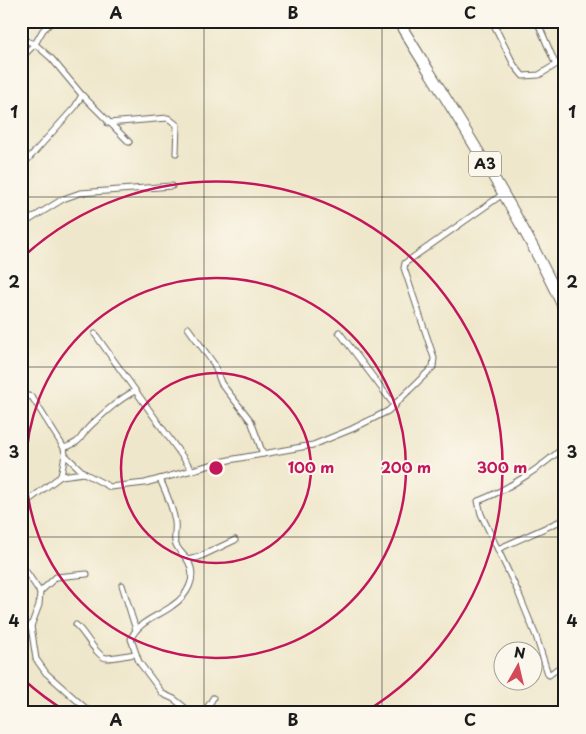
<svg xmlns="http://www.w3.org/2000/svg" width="586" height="734" viewBox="0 0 586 734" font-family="'Playpen Sans',sans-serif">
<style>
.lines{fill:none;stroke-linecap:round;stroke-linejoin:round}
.street-casing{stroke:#666359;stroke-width:7}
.highway-casing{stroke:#666359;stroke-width:12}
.street{stroke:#fff;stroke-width:5}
.highway{stroke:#fff;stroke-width:10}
.grid{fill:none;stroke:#1c1c1c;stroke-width:1;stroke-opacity:0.55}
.ring{fill:none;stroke:#c2185b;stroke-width:2.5}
.labels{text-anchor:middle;stroke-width:4;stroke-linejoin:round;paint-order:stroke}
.shield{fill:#fbf7ec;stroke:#5f5e5a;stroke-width:1}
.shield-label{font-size:15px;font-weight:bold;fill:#1c1c1c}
.centre{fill:#c2185b;stroke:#fbf7ec;stroke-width:2.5}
.ring-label{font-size:15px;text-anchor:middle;font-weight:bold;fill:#c2185b;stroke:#fbf7ec;stroke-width:4;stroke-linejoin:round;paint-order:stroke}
.neatline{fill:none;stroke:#1c1c1c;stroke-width:2}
.grid-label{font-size:16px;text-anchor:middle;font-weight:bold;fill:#1c1c1c}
</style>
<rect width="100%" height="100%" fill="#fbf7ec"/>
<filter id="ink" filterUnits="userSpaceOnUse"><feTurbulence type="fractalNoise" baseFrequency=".02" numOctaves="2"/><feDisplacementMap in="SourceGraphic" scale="10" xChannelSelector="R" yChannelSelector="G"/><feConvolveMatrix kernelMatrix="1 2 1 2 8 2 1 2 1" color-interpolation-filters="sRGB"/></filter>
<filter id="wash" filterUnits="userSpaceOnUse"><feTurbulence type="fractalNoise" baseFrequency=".0096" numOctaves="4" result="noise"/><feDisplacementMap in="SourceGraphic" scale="20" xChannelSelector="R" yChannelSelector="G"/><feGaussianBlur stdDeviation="1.12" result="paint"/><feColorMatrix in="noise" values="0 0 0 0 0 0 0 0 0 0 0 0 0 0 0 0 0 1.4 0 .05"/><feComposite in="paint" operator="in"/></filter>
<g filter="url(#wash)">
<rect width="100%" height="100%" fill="#efe7cb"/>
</g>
<g filter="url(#ink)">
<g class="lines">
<g class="street-casing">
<g id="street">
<polyline points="492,21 514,65 523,76 539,75 565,59"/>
<polyline points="537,21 555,63"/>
<polyline points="21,39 35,44 21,58"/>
<polyline points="82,95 129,142"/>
<polyline points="108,123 168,118 177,125 176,153"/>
<polyline points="21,167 75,107 82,95 52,59 35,44 43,30 53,21"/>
<polyline points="21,225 63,199 80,193 172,186"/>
<polyline points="188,328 214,364 221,383 251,421 263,454"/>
<polyline points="339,332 395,406"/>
<polyline points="95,334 192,470"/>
<polyline points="21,401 28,396 32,397 64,448 65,455 84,473 110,487 145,483 229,460 313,445 352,429 388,411 433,367 434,358 404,268 405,263 503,194"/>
<path d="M565 446C542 467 507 490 478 501L481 514 518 592 536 636 548 674 549 675 565 663"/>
<path d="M64 448C85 440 78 438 90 426 104 413 119 399 135 391"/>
<polyline points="61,476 84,473"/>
<path d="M160 479C166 493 173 507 175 522 176 529 174 536 175 542 177 550 184 554 188 561 198 578 187 596 172 606 159 616 137 622 131 639L139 662 163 694 174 699 184 707 188 713"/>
<polyline points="21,506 61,476 65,455"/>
<polyline points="498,549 565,519"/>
<polyline points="188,560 199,557 235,540"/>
<polyline points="21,564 40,592 39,605 31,626 21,631"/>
<polyline points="122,585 136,630"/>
<polyline points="40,592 56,577 87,574"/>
<path d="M76 625C85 632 97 658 107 658 116 658 126 655 135 654"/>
<polyline points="31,626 36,659 46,673 91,713"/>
<polyline points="200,713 206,710 213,698"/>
</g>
</g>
<g class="highway-casing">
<path id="highway" d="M398 21C456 116 518 210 565 311"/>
</g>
<use href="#street" class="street"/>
<use href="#highway" class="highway"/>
</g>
</g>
<path class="grid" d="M204 21V713M382 21V713M21 197H565M21 367H565M21 537H565"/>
<g class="ring">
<circle cx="216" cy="468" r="95"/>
<circle cx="216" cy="468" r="190"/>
<path d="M67 712A286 286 0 0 1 23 679M23 257A286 286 0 1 1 365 712"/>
</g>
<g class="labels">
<rect class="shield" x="469" y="151.5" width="32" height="25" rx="4"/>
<g class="shield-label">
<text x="485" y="169">A3</text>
</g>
</g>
<circle cx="216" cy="468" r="8" class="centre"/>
<g class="ring-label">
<text x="311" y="473">100 m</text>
<text x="406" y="473">200 m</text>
<text x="502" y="473">300 m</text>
</g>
<rect width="586" height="734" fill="none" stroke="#fbf7ec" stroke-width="55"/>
<g transform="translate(518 666) rotate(8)"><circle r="24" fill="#fbf7ec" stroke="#a29f99"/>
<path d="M0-4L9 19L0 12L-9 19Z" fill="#d1495b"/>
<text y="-8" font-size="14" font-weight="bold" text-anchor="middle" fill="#1c1c1c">N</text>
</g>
<rect x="28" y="28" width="530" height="678" class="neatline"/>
<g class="grid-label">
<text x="116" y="19">A</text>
<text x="293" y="19">B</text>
<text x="470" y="19">C</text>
<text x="14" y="118">1</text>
<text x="572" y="118">1</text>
<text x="14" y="288">2</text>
<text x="572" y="288">2</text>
<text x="14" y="458">3</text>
<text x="572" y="458">3</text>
<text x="14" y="627">4</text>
<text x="572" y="627">4</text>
<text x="116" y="726">A</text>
<text x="293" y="726">B</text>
<text x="470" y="726">C</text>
</g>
</svg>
